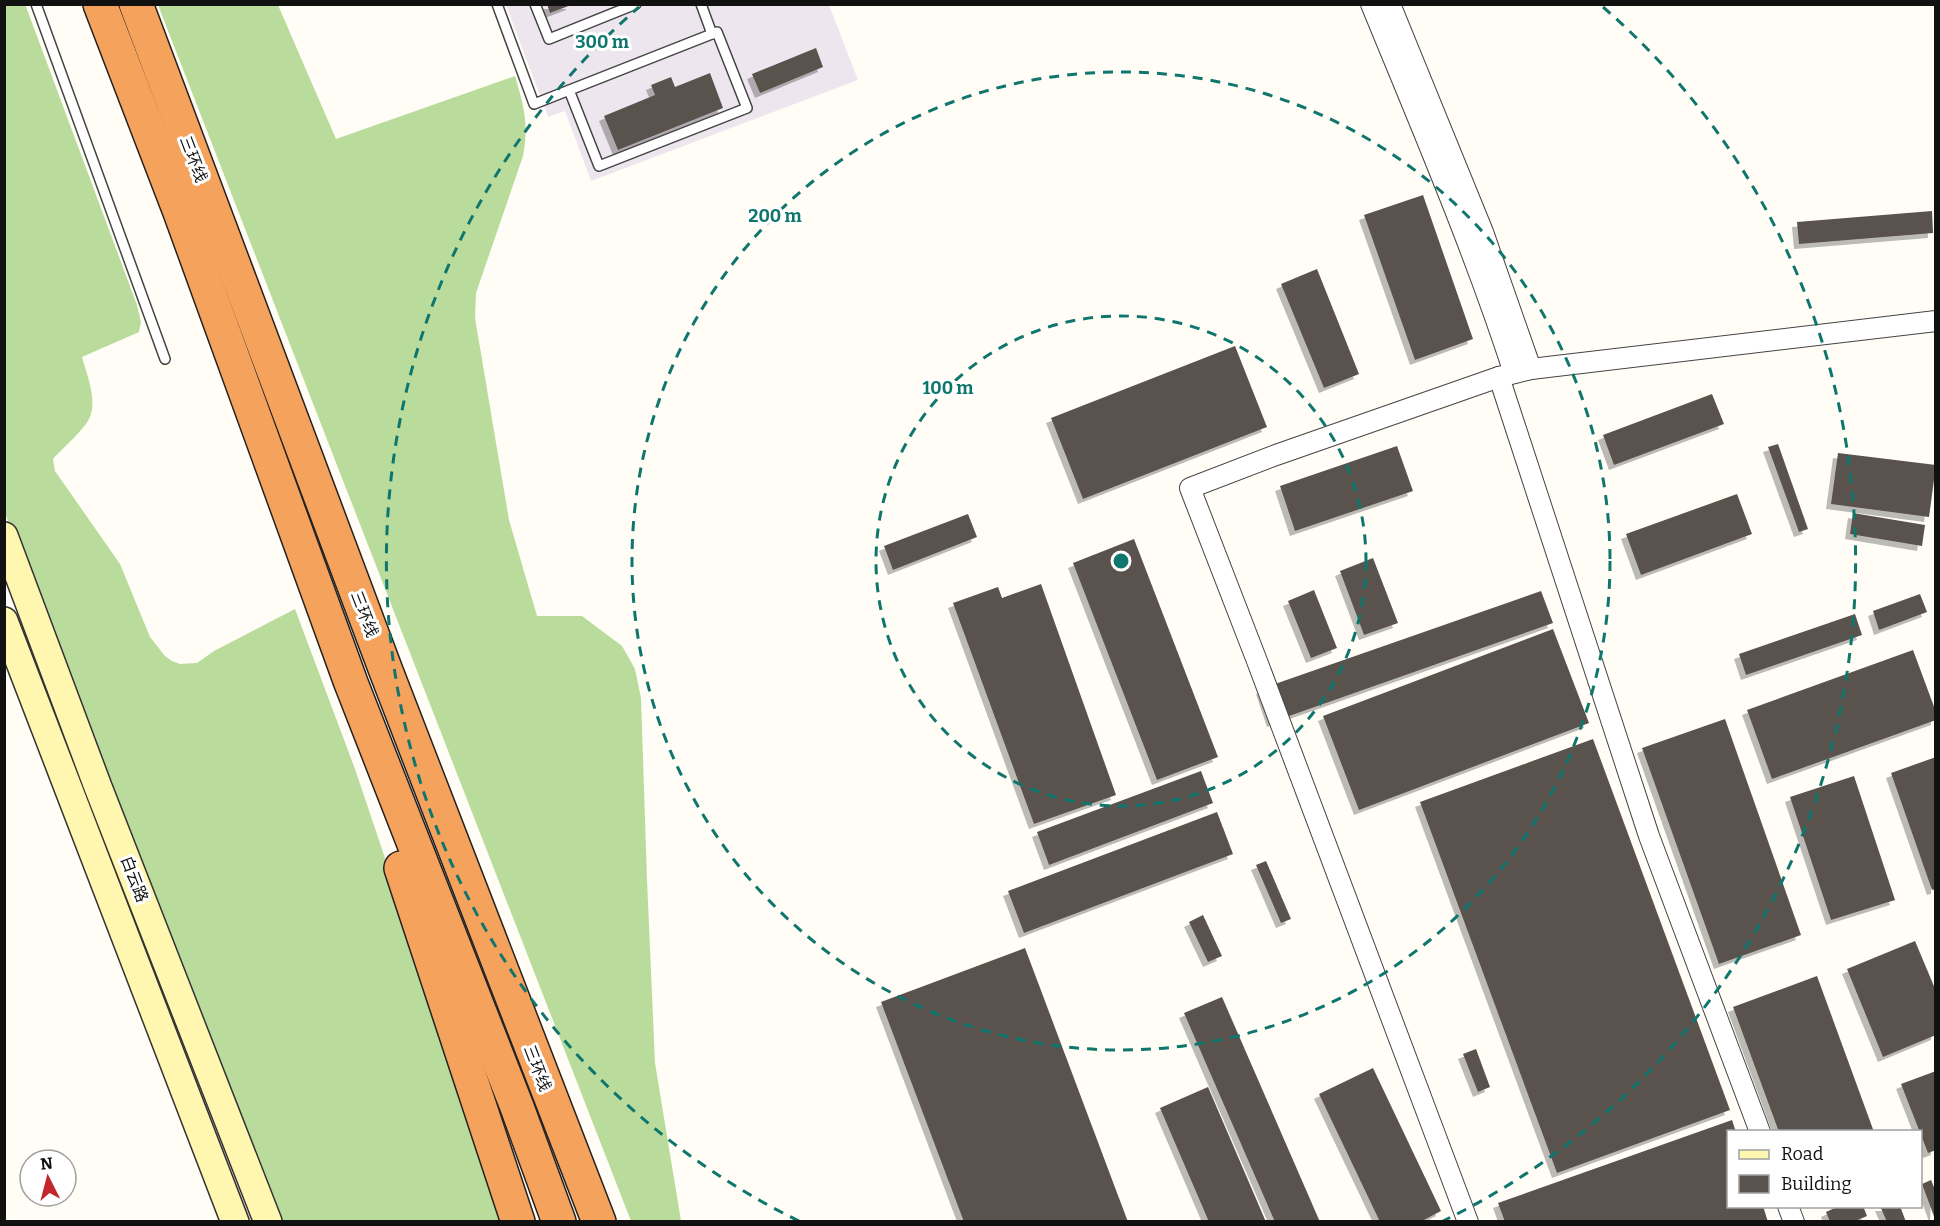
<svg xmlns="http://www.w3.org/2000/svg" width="1940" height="1226" viewBox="0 0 1940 1226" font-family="Bitter,'Noto Sans SC',serif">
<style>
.industrial{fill:#eee6ef}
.forest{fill:#b9dc9c}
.building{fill:#5a524d;filter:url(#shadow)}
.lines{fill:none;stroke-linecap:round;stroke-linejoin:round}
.lane-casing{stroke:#444;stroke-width:12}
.street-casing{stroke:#444;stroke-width:22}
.secondary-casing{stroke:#333;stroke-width:30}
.highway-casing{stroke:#222;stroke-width:36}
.lane{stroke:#fff;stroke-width:9}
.street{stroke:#fff;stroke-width:20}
.secondary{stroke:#fff6b0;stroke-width:27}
.highway{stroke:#f5a25d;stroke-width:33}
.ring{fill:none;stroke:#0f766e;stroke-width:3;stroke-dasharray:10 8}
.labels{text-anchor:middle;stroke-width:6;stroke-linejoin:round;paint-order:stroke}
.street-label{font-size:16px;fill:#111;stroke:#fff}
.centre{fill:#0f766e;stroke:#fff;stroke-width:3}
.ring-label{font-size:18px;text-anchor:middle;font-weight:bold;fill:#0f766e;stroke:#fff;stroke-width:6;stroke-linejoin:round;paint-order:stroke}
</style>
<defs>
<filter id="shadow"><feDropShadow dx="-5" dy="5" stdDeviation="0" flood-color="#0004"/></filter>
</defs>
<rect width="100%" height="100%" fill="#fffdf5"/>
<polygon class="industrial" points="506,5 829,5 858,80 591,181 565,111 548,117"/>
<g class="forest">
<path d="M25 4 137 305 141 322 139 332 82 357C87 375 97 398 90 417 85 429 63 448 53 459L55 471 120 564 150 637 165 656 172 661 180 664 197 663 214 651 295 609 355 769 447 1042 504 1221H277L5 513 4 5Z"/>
<path d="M158 5H278L336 139 515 76C524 107 529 124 523 156L476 293 475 318 509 520 537 616H582L622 646 635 669 641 698 647 880 655 1063 681 1221H631Z"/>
</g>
<g class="building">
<polygon points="547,4 571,4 571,5 550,13"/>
<polygon points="816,48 823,67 760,93 752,74"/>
<polygon points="710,73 723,108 618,150 604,116 655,95 651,85 671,77 675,87"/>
<polygon points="1423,195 1473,339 1415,360 1364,215"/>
<polygon points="1932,211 1933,233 1799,244 1797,222"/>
<polygon points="1317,269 1359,374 1324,388 1281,284"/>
<polygon points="1235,346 1267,427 1083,499 1051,418"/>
<polygon points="1712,394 1724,424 1614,465 1603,435"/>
<polygon points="1778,444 1808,529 1799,532 1768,447"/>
<polygon points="1397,446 1413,491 1295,531 1280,486"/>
<polygon points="1838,453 1936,465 1929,517 1831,504"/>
<polygon points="1737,494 1752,534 1641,575 1626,534"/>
<polygon points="1853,513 1925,525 1922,546 1850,534"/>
<polygon points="968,514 977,537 893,570 884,546"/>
<polygon points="1134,539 1218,757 1157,780 1073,563"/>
<polygon points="1373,558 1398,623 1364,635 1340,571"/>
<polygon points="1041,584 1116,795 1034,824 953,603 998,587 1002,598"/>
<polygon points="1314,590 1337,648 1311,658 1288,601"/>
<polygon points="1541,591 1553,623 1272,722 1261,689"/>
<polygon points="1920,594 1927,612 1879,630 1873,611"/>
<polygon points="1855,614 1862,635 1746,675 1739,654"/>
<polygon points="1553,629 1589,723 1359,810 1323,716"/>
<polygon points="1913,650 1936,712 1936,720 1772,779 1747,710"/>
<polygon points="1725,719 1801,935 1719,964 1642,748"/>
<polygon points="1593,739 1730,1110 1557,1173 1420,802"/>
<polygon points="1936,757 1936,889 1932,890 1891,773"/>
<polygon points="1201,771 1213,803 1049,865 1037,832"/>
<polygon points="1854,776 1895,900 1831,920 1790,797"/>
<polygon points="1217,812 1233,854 1024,933 1008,891"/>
<polygon points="1266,861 1291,919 1281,923 1256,865"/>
<polygon points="1203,915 1222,956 1208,962 1189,922"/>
<polygon points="1915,941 1936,991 1936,1035 1883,1057 1847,969"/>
<polygon points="1025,948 1128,1222 964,1222 881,1002"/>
<polygon points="1817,976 1874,1132 1779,1132 1733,1007"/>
<polygon points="1222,997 1320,1222 1275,1222 1184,1013"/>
<polygon points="1476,1049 1490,1087 1478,1092 1463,1054"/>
<polygon points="1373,1068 1441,1211 1420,1222 1380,1222 1319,1094"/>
<polygon points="1936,1071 1936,1150 1928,1153 1901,1084"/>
<polygon points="1208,1087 1266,1222 1209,1222 1160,1108"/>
<polygon points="1732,1120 1736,1132 1728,1132 1728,1206 1763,1206 1768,1222 1505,1222 1498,1203"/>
<polygon points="1931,1180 1936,1192 1935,1219 1922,1184"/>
<polygon points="1839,1206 1863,1206 1867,1216 1853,1222 1830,1222 1826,1212"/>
<polygon points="1880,1206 1900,1206 1906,1222 1887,1222"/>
</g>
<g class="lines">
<g class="lane-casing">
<g id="lane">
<polyline points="36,4 165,359"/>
<polyline points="497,4 534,104 717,32 747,108 599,166 569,90"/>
<polyline points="535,4 549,39 636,4"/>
<polyline points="701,4 712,34"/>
</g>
</g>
<g class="street-casing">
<g id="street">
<path d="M1371 4C1421 126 1473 247 1514 373"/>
<polyline points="1390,4 1483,232 1531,369"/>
<polyline points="1499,377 1649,836 1760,1132"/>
<polyline points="1788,1206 1794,1222"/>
<polyline points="1468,1222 1257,661 1190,488 1276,455 1499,377 1531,369 1936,321"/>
</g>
</g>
<g class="secondary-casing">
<g id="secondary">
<polyline points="4,536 98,787 268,1222"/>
<polyline points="4,621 235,1222"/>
</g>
</g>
<g class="highway-casing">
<g id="highway">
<polyline points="100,4 180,212 351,683 517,1107 559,1222"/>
<polyline points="136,4 386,671 599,1222"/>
<polyline points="401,868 518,1222"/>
</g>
</g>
<use href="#lane" class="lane"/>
<use href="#street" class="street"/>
<use href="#secondary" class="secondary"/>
<use href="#highway" class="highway"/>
</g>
<g class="ring">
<circle cx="1121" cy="561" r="245"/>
<circle cx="1121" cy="561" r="489"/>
<path d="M799 1221A734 734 0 0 1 639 7M1603 7A734 734 0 0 1 1443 1221"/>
</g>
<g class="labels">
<g class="street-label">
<text transform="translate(194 159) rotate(69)" y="6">三环线</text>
<text transform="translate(365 614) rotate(69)" y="6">三环线</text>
<text transform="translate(135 879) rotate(69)" y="6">白云路</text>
<text transform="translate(538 1068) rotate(69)" y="6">三环线</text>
</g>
</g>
<circle cx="1121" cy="561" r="9" class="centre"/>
<g class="ring-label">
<text x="602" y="48">300 m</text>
<text x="775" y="222">200 m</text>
<text x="948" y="394">100 m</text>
</g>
<rect width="1940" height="1226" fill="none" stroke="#111111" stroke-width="12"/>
<rect x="1727" y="1130" width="195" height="78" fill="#ffffff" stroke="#a0a0a0" stroke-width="1.5"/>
<rect x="1739" y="1150" width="30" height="9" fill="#fff6b0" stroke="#a0a0a0" stroke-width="1.5"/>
<text x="1781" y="1160" font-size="18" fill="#111111">Road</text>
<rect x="1739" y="1175" width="30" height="18" fill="#5a524d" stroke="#a0a0a0" stroke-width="1.5"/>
<text x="1781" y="1190" font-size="18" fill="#111111">Building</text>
<g transform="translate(48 1178) rotate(354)"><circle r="28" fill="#ffffff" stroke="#a0a0a0" stroke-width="1.5"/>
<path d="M0-4.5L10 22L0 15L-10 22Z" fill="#c4262e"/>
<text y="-9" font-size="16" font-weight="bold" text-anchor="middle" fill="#111111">N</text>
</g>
</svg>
